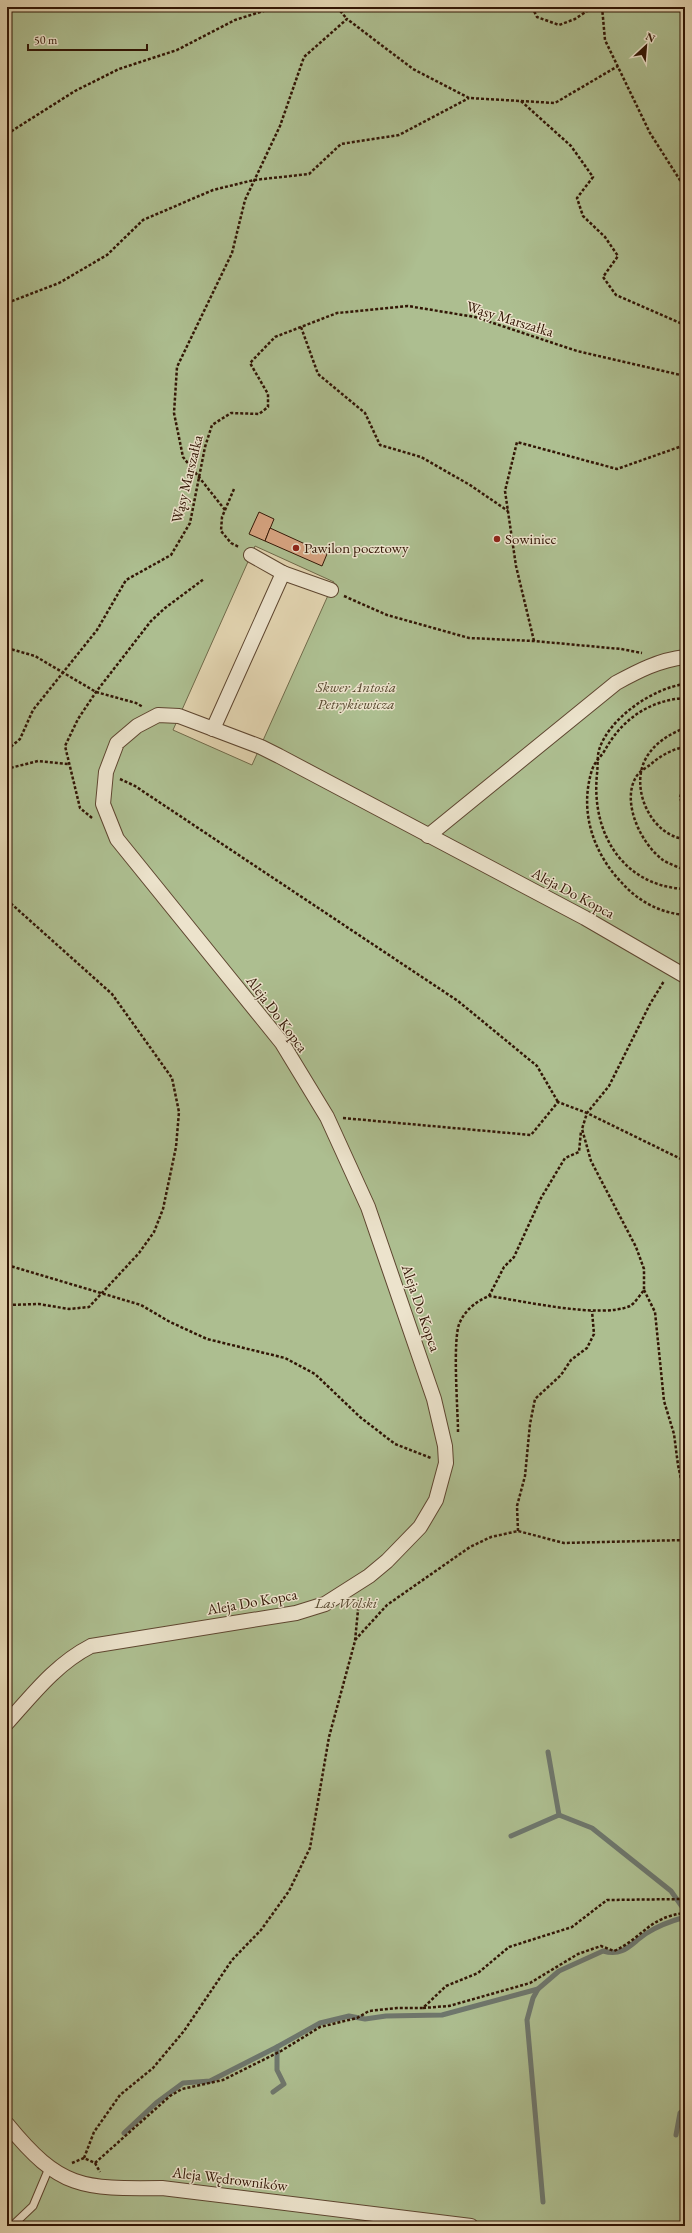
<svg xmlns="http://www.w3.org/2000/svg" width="692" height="2233" viewBox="0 0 692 2233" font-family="'EB Garamond',serif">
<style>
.green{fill:#adbe90;stroke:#706a4a;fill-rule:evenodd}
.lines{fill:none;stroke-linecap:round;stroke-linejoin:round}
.stream{stroke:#6e776d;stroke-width:5}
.building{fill:#d7a481;stroke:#321605}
.lane-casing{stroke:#5e4630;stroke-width:9}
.street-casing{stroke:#5e4630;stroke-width:16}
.path{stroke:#321605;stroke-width:2.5;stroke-dasharray:3 2;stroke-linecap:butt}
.lane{stroke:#ece3cc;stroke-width:7}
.street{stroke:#ece3cc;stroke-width:14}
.poi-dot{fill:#8f2418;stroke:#ece3cc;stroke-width:1.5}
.labels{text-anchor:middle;stroke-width:3;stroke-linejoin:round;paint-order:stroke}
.street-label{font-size:15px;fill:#321605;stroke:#ece3cc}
.poi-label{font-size:15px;fill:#321605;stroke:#ece3cc;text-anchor:start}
.park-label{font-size:15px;font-style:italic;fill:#57482f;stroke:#ece3cc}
</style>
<rect width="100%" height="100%" fill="#e2d4b0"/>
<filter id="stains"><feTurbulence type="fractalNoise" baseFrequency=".005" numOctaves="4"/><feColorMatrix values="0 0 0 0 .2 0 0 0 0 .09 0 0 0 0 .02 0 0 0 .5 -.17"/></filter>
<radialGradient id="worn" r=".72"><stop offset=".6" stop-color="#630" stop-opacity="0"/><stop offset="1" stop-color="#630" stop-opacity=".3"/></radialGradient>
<path class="green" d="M7 7H685V2226H7ZM255 546 334 582 252 765 173 730Z"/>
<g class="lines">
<g class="stream">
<polyline points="548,1752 559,1815"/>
<polyline points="511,1836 559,1815 592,1828 671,1891 685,1911"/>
<polyline points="538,1989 533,1998 527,2020 543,2202"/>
<path d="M273 2092 284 2084 277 2070V2047L320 2023 349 2016 365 2019 386 2016 442 2015 538 1989 559 1971 603 1951C625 1957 631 1943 647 1933 659 1925 671 1921 685 1917"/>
<polyline points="124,2133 156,2103 183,2083 210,2081 277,2047"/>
<polyline points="676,2135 680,2113 685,2108"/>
</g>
</g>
<g class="building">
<polygon points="259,512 274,519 265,541 249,534"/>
<polygon points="270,528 327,554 322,566 265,541"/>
</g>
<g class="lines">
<g class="lane-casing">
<polyline id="lane" points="12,2226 33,2206 49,2168"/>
</g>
<g class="street-casing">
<g id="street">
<polyline points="251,555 283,573 331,590"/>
<polyline points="213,729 283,573"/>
<path d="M428 836 616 683C638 671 659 660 685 657"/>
<path d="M7 1723C33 1694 56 1664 91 1646L296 1613 325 1604 369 1576 387 1561 420 1527 436 1500 446 1463 445 1446 434 1399 368 1207 327 1117 282 1043 117 839 103 804 106 772 117 743 137 726 158 715 179 716 261 747 279 756 585 918 685 976"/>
<path d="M7 2124C60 2189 82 2189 162 2188L471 2226"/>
</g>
</g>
<g class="path">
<polyline points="337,7 347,19"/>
<polyline points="532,7 537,17 559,25 575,19 593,7"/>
<polyline points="602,7 605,40 650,133 685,188"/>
<polyline points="521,101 571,146 593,177 577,198 583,216 605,237 618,256 603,277 616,295 685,325"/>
<polyline points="7,134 75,91 119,69 177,50 235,20 276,7"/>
<polyline points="7,303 59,283 107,255 143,220 213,190 254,180 309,174 341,144 399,135 469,98"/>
<polyline points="301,327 318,374 365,413 380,445 421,457 470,485 508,511"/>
<polyline points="234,489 222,517 221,531 231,543 239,547"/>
<polyline points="225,510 183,457 174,413 177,367 232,253 245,200 280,126 304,57 347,19 413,69 469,98 555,103 618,66"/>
<polyline points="344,596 387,615 469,638 534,641 621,649 642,653"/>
<polyline points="534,641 516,566 505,491 517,442 617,469 685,445"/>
<polyline points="7,648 35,656 96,692 136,703 143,707"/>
<path d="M685 684C653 688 609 718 599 750 597 757 598 766 597 774 591 832 622 886 685 889"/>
<path d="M685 698C650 700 622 719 605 750 601 757 595 761 592 770 579 811 593 853 622 883 638 901 660 913 685 915"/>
<path d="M685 728C669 734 653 744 645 760 630 790 652 836 685 839"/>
<path d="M685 747C672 749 660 756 650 765 645 768 639 772 636 777 621 802 641 844 663 860 669 864 678 867 685 870"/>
<polyline points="7,750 20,739 33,710 97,630 126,580 171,555 190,523 205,447 212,425 231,413 259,414 268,407 268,394 250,363 275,337 337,313 408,306 475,317 577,351 685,376"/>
<polyline points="7,771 10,768 38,761 68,764"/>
<polyline points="120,779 135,786 458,1001 537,1066 558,1102"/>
<polyline points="685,785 680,797 685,814"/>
<polyline points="92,818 80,808 65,746 78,719 96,692 151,621 165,608 204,579"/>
<polyline points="7,900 112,994 172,1078 179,1112 176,1147 163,1209 154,1232 139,1253 89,1307 69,1309 39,1304 7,1305"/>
<polyline points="343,1118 531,1135 558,1102 587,1113 685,1161"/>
<polyline points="7,1265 141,1305 170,1322 207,1339 285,1358 315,1374 360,1417 395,1444 431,1458"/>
<polyline points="644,1290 655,1312 664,1401 674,1434 678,1465 685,1498"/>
<polyline points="489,1296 504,1267 514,1257 541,1198 565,1158 579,1152 581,1131"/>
<path d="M458 1432C458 1411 452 1337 460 1322 466 1309 477 1301 489 1296 524 1301 600 1319 630 1306 635 1303 640 1295 644 1290V1269L636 1247 591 1161 582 1129 587 1113 609 1086 650 1004 664 981"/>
<polyline points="518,1531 517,1506 525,1476 530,1424 535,1399 561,1375 571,1360 587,1348 594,1334 592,1311"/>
<polyline points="355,1640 387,1605 470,1547 491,1537 518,1531 564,1543 685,1540"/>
<path d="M423 2008 449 2006 530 1983 578 1954 601 1946 614 1951C643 1938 648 1917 685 1913"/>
<polyline points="84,2158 94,2132 120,2095 153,2068 184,2031 232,1960 261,1930 289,1891 310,1848 329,1737 355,1641 359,1600"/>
<polyline points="72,2163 84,2158 95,2163 100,2172"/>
<polyline points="95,2163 170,2096 182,2089 223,2080 281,2051 320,2027 357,2018 369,2011 397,2008 423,2008 446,1986 478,1973 509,1947 572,1927 607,1900 685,1899"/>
</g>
<use href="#lane" class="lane"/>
<use href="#street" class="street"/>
</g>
<g class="poi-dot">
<circle cx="497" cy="539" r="4"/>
<circle cx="296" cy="548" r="4"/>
</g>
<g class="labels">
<g class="street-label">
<text transform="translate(510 319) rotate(17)" y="5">Wąsy Marszałka</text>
<text transform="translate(187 479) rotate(-76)" y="5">Wąsy Marszałka</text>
<text transform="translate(573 893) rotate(28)" y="5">Aleja Do Kopca</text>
<text transform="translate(277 1014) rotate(53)" y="5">Aleja Do Kopca</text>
<text transform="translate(421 1308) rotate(71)" y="5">Aleja Do Kopca</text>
<text transform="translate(252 1602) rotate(-10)" y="5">Aleja Do Kopca</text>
<text transform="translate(230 2179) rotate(7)" y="5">Aleja Wędrowników</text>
</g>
<g class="poi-label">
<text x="505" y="544">Sowiniec</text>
<text x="304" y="553">Pawilon pocztowy</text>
</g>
<g class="park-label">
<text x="356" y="692">Skwer Antosia<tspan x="356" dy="17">Petrykiewicza</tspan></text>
<text x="346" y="1608">Las Wolski</text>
</g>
</g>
<rect width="692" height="2233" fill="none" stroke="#e2d4b0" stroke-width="24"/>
<rect x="8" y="8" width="676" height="2217" fill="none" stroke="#321605" stroke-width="2"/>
<rect x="12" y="12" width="668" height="2209" fill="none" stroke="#321605"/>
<g transform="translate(646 46) rotate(26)" stroke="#ece3cc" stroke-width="3" paint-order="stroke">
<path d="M0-3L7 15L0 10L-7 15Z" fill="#321605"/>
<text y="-6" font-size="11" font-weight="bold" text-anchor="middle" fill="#321605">N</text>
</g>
<path d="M28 44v6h119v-6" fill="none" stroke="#321605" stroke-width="2"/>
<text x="34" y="44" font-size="12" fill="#321605" stroke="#ece3cc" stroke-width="3" paint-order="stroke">50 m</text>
<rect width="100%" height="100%" filter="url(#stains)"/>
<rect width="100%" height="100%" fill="url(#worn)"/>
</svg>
